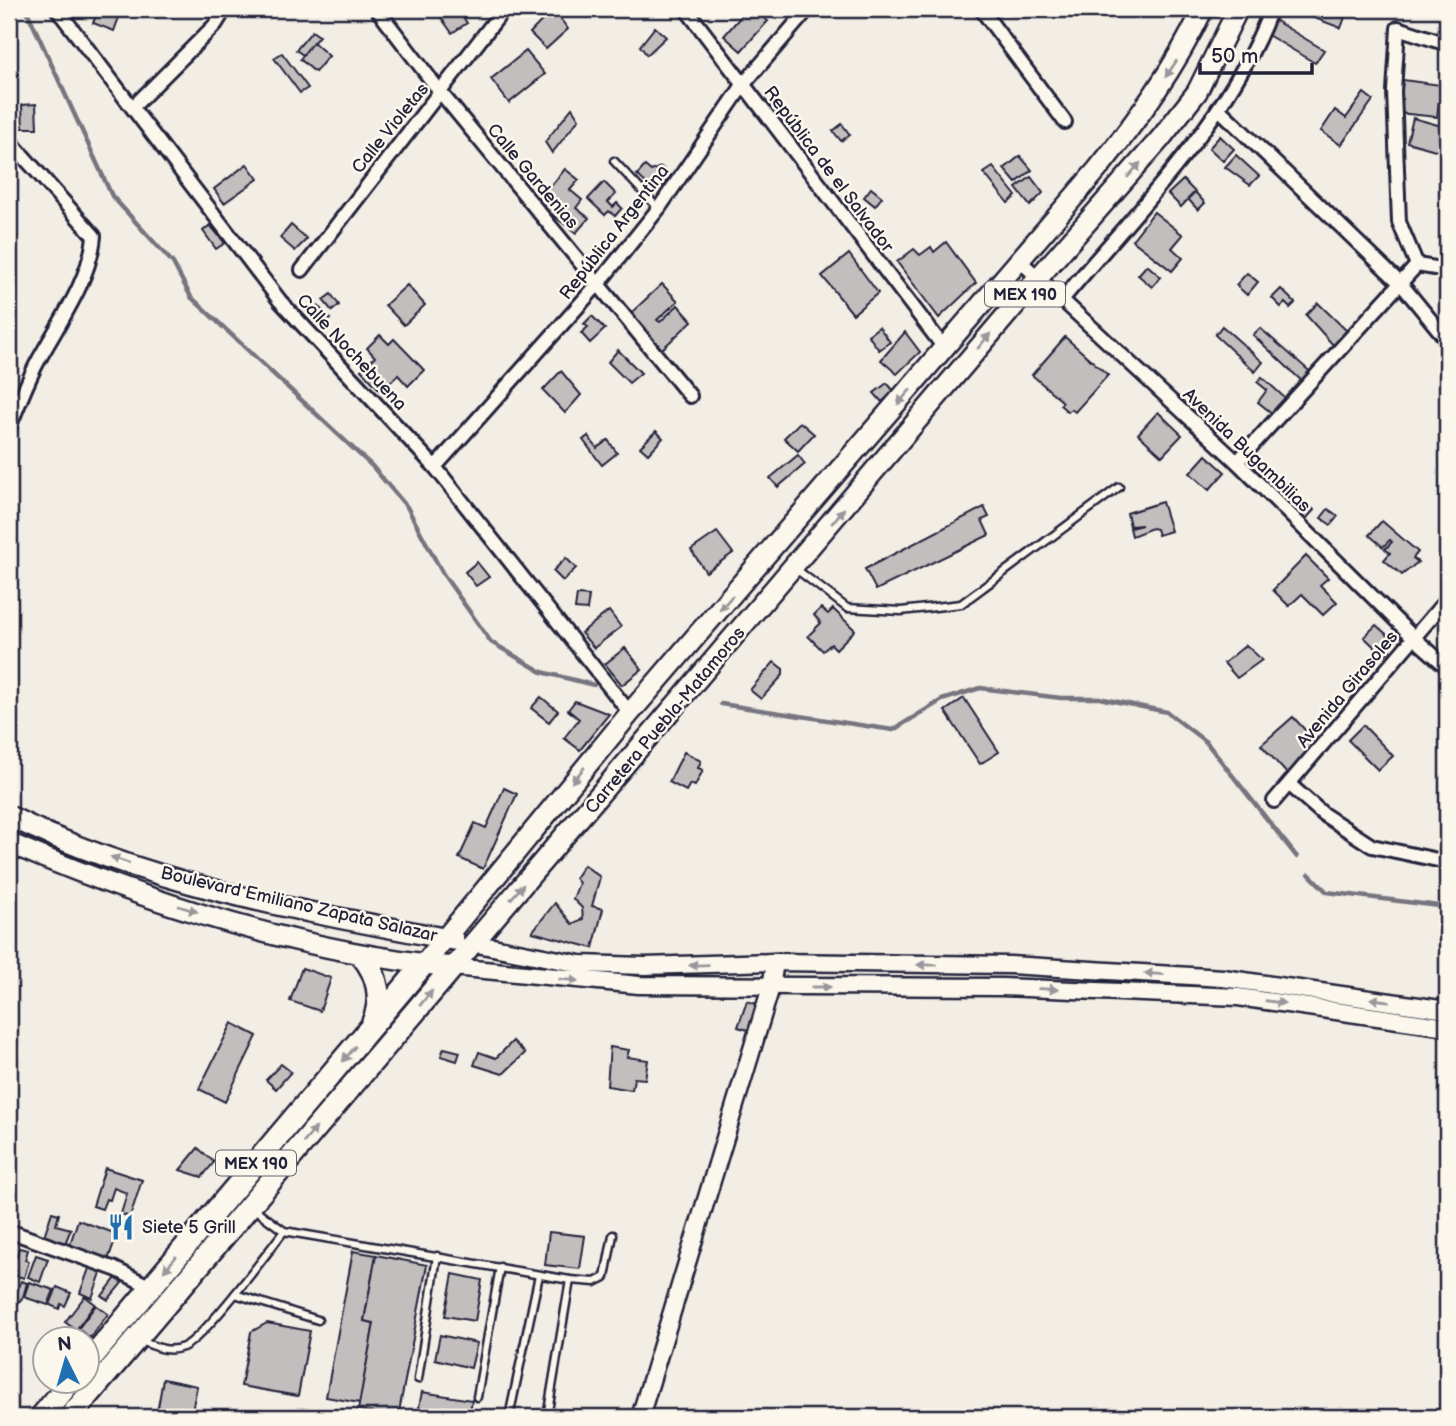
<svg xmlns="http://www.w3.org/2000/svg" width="1456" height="1426" viewBox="0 0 1456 1426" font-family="'Balsamiq Sans',sans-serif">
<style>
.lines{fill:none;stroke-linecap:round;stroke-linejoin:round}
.stream{stroke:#76747f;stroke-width:4.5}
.building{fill:#c2bebe;stroke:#22223b;stroke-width:2}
.service-casing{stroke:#22223b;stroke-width:11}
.minor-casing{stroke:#22223b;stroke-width:18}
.tertiary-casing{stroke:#22223b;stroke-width:21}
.primary-casing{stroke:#22223b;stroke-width:24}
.trunk-casing{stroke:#22223b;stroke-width:26}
.service{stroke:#fbf7ec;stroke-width:6}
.minor{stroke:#fbf7ec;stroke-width:12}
.tertiary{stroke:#fbf7ec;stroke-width:16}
.primary{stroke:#fbf7ec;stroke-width:19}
.trunk{stroke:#fbf7ec;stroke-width:21}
.oneway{fill:#99979c}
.labels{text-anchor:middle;stroke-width:5;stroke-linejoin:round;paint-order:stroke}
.shield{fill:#fbf7ec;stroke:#636270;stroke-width:2}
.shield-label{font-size:16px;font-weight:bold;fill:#22223b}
.street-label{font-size:18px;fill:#22223b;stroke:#fbf7ec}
.poi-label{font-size:18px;fill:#22223b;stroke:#fbf7ec;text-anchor:start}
</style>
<rect width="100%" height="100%" fill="#f2eee5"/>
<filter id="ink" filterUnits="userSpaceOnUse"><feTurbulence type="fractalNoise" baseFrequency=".0143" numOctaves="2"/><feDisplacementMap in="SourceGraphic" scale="14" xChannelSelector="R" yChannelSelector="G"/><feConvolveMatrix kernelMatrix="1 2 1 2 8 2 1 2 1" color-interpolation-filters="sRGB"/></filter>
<g filter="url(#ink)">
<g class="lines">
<g class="stream">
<polyline points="26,9 112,196 173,263 191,297 372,466 407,507 443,574 491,642 542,672 594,685"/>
<polyline points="721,704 893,730 942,700 980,688 1061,698 1099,698 1167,712 1206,742 1297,857"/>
<polyline points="1309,874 1327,892 1447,907"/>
</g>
</g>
<g class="building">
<polygon points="99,9 122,9 114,31 93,23"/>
<polygon points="435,9 457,9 467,23 452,33"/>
<polygon points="553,9 568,29 546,49 530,33"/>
<polygon points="747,9 753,9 768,21 741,51 724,36"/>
<polygon points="1299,9 1348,9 1341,28 1298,12"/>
<polygon points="1274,20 1324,50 1315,63 1266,34"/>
<polygon points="655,27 666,37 647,55 640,46"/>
<polygon points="312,31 319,36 303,55 296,50"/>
<polygon points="313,42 329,56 315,72 300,59"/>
<polygon points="526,51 545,74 509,103 491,79"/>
<polygon points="282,53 308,88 300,93 274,58"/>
<polygon points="1403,80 1441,85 1437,117 1399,113"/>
<polygon points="1364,93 1373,100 1341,145 1321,131 1335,110 1346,118"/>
<polygon points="36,104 37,128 23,128 22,105"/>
<polygon points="572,108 579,119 552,153 545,142"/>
<polygon points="1413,118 1445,127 1439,151 1407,142"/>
<polygon points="842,124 850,135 841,141 833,131"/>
<polygon points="1220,136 1234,149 1223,161 1209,148"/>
<polygon points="1236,155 1259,176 1250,185 1225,167"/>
<polygon points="1020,156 1032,170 1016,183 1004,169"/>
<polygon points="247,164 258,179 224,203 214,189"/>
<polygon points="645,166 651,171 661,167 671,176 651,197 643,189 647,184 637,175"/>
<polygon points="993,167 1016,196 1008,203 984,173"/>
<polygon points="565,169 579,180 570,190 582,200 576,208 589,218 576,233 537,203"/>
<polygon points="1031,177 1043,193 1030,206 1016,188"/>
<polygon points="1183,180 1195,192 1181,207 1168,194"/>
<polygon points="604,182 616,194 608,202 613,207 617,203 622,208 615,216 609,211 605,215 588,199"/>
<polygon points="871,188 882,197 875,206 864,197"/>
<polygon points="1195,192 1205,203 1198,210 1188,199"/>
<polygon points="1154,212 1183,235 1172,248 1183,258 1172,271 1132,240"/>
<polygon points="210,225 225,243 216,249 203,231"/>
<polygon points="291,225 307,239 295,251 280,238"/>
<polygon points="946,242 976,283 939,318 897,262 914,249 920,255 931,247 934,252"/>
<polygon points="849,254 878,293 853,314 822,276"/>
<polygon points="1147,265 1161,277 1152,287 1138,275"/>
<polygon points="1247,273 1258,282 1247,295 1236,285"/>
<polygon points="662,284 678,301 657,320 660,322 678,305 692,321 660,351 634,323 638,320 631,313"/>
<polygon points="407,285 425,305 404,325 385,305"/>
<polygon points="1281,289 1295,303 1290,308 1285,303 1281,307 1272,298"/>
<polygon points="331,294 339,305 332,311 323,300"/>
<polygon points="1318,303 1348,332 1334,346 1306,315"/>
<polygon points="318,306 330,319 322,327 309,313"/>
<polygon points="592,316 605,329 590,343 581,333 588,327 584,324"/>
<polygon points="1222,326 1263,362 1255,372 1215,335"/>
<polygon points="879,327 890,342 879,350 868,335"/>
<polygon points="1260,328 1314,375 1306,385 1253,335"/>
<polygon points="905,332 920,352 897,374 881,360"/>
<polygon points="380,335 389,344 394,339 424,370 408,386 398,375 381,391 361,370 375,357 367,348"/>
<polygon points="1065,337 1108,375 1075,412 1071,409 1068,412 1060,405 1063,402 1032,375"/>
<polygon points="618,350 641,373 629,383 608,362"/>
<polygon points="561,371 581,395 565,413 543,390"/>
<polygon points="1262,377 1286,399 1273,414 1258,402 1267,390 1257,382"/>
<polygon points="887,383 894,391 882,402 874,393"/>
<polygon points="1158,412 1182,435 1162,456 1138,434"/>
<polygon points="800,422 814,434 798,451 784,438"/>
<polygon points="656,431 663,438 648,454 640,447"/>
<polygon points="588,436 597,448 608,440 617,453 602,465 583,440"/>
<polygon points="798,455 805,464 778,487 770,478"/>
<polygon points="1206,455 1225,472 1209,490 1190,473"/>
<polygon points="1265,466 1272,471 1269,475 1273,478 1269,483 1259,475"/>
<polygon points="1297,495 1314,510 1305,520 1288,505"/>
<polygon points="1162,502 1171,531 1158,535 1156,529 1152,528 1132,536 1130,528 1142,525 1130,526 1127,513"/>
<polygon points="984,507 989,517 982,520 989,535 876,590 865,569"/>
<polygon points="1328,509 1338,516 1331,525 1321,518"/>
<polygon points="1382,521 1418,552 1413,558 1418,562 1402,575 1384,560 1390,553 1385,549 1392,542 1390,540 1383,547 1369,535"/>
<polygon points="717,532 733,553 706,572 691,550"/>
<polygon points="1306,556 1328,578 1320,585 1337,602 1323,615 1302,594 1289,606 1273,590"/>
<polygon points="566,558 576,568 563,581 553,571"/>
<polygon points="477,562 489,577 476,586 465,572"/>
<polygon points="577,595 589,596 587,610 575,609"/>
<polygon points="821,608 828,614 833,609 855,630 836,649 831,644 823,651 808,636 821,623 814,615"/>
<polygon points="609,611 621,627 594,648 581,633"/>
<polygon points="1376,625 1393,640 1386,647 1390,650 1384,656 1364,637"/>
<polygon points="1246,645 1262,660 1237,678 1224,663"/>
<polygon points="625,648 642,669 622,685 605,664"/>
<polygon points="774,662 783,669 783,675 761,699 750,690"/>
<polygon points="541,697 558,711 549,722 531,708"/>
<polygon points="964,698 999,752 980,764 945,711"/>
<polygon points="575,701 609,714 580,750 564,738 579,719 568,710"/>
<polygon points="1293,717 1321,747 1289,776 1261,745"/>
<polygon points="1363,725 1393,756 1378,770 1348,740"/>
<polygon points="684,752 701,761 698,768 703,770 695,786 690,784 686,791 669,782"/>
<polygon points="504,788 517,794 483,869 459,858 475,823 486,828"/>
<polygon points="584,865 600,877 592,906 603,909 593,948 532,932 555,903 572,924 583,919 582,908 573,899 579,883 575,878"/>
<polygon points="302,968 331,978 320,1011 290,1001"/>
<polygon points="747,1001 763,1006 755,1032 738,1027"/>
<polygon points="232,1023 257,1036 225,1102 199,1089"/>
<polygon points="513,1041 525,1053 503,1074 474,1065 479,1052 496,1058"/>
<polygon points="610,1047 629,1050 627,1057 648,1060 645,1079 634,1078 632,1090 607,1086"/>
<polygon points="444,1048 460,1052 457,1061 441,1056"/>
<polygon points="281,1064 291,1072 276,1089 266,1080"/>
<polygon points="198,1148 214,1162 202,1177 180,1170"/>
<polygon points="105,1168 142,1180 130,1217 121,1214 127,1193 114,1188 110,1200 106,1199 102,1209 93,1206"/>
<polygon points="52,1212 59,1214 56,1225 71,1229 64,1246 43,1239"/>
<polygon points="78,1220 117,1234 108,1260 69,1247"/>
<polygon points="549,1232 585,1236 580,1269 545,1265"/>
<polygon points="19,1248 28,1250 25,1260 29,1261 24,1278 14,1275 16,1270 9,1268 9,1260 16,1257"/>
<polygon points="353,1251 376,1255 364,1321 374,1323 360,1403 326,1397"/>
<polygon points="36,1255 48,1259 40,1282 28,1277"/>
<polygon points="376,1255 427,1265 398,1417 358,1410 374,1323 364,1321"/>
<polygon points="90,1266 102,1270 92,1298 80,1293"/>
<polygon points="453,1274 482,1280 475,1321 445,1316"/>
<polygon points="116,1278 122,1283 108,1300 102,1296"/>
<polygon points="21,1281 27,1283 23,1297 18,1303 9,1300 9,1286 18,1289"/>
<polygon points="29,1282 54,1290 48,1305 24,1297"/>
<polygon points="57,1287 71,1293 65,1306 61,1304 59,1309 50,1305"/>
<polygon points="85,1296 95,1304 76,1330 65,1322"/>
<polygon points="96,1305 108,1314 90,1338 78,1329"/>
<polygon points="267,1323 310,1331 298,1396 241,1386 251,1332"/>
<polygon points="440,1335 477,1343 471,1368 435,1359"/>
<polygon points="163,1379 197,1386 191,1417 157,1413"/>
<polygon points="422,1392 472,1400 469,1417 417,1417"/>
</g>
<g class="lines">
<g class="service-casing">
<g id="service">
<polyline points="614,161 658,208"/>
<polyline points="796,569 847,608 901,611 961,604 1119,487"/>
<polyline points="253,1208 284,1231 570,1280 595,1282 605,1277 613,1235"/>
<polyline points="235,1294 318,1320"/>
<path d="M141 1341C156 1347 168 1353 183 1347 204 1339 267 1253 284 1231"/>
<polyline points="418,1379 437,1256"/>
<polyline points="477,1397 500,1267"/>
<polyline points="509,1417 539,1275"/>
<polyline points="547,1417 570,1280"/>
</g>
</g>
<g class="minor-casing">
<g id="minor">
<polyline points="57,9 280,301 435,467 630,713"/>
<polyline points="377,9 441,93 690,396"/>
<polyline points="686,9 945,349"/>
<polyline points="981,9 1065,122"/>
<polyline points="134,106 215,25 225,9"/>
<polyline points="1220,110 1402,285 1447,340"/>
<path d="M9 140 94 236C90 281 58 324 37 363 26 384 18 406 9 428"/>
<polyline points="1019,260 1237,462 1413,637 1447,667"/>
<polyline points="1417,265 1399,222 1394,91 1398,28 1447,44"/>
<polyline points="1417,265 1447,270"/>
<polyline points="302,270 504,9"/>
<path d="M1061 301C1136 211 1230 119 1271 9"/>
<polyline points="1237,462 1417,265"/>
<polyline points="435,467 599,283 659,208 743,85 808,9"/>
<polyline points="1290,785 1323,814 1372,846 1447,862"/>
<polyline points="1274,801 1447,599"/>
<polyline points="9,1231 115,1269 151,1287"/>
</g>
</g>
<g class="tertiary-casing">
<g id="tertiary">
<polyline points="472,943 580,964 645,966 775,962 1010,965 1223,978 1447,1010"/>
<polyline points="453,967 639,985 1002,987 1238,997 1447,1027"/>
<polyline points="640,1417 771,987 775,962"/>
</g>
</g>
<g class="primary-casing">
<g id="primary">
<path d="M9 816C146 884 304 912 454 940"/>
<path d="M9 843C149 903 301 952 453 967L1038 278 1161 138 1197 92 1238 9"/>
<path d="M424 964 630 713 1097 170C1138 119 1175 68 1203 9"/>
</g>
</g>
<g class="trunk-casing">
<g id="trunk">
<path d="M362 956C378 975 383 999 373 1022"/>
<polyline points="88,1362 424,964"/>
<polyline points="41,1417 72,1380"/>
<polyline points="70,1417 453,967"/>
</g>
</g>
<use href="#service" class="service"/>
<use href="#minor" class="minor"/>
<use href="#tertiary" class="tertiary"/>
<use href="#primary" class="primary"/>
<use href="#trunk" class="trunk"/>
</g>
<defs><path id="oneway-solid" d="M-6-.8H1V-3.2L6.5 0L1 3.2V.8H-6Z" transform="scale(1.75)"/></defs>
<g class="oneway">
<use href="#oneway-solid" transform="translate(1171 69) rotate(124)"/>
<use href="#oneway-solid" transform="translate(1134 170) rotate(-49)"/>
<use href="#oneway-solid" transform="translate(984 341) rotate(-50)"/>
<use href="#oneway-solid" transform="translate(904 397) rotate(131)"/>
<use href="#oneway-solid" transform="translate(838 516) rotate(-50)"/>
<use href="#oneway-solid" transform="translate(726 603) rotate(131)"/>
<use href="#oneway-solid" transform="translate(578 775) rotate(130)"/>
<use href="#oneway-solid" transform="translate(120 860) rotate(-161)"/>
<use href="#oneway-solid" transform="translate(517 892) rotate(-49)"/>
<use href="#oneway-solid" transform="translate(188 909) rotate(17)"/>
<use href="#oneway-solid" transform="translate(699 965) rotate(178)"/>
<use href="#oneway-solid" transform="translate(927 965) rotate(-179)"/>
<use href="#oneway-solid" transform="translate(1154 974) rotate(-177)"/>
<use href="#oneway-solid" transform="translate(569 980) rotate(5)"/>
<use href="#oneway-solid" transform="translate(821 987)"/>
<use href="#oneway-solid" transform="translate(1048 989) rotate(2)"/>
<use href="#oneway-solid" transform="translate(426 998) rotate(-50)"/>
<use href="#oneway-solid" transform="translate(1380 1000) rotate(-172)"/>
<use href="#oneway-solid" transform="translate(1275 1002) rotate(8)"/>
<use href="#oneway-solid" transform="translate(349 1054) rotate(130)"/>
<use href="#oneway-solid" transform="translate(310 1135) rotate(-50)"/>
<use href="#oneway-solid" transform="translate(170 1264) rotate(130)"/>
</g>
</g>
<defs>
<g id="restaurant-bare" transform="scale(2.1)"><path d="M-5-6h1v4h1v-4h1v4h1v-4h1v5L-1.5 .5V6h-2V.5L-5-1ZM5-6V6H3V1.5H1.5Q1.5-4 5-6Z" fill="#1f6fb2" stroke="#fbf7ec" stroke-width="2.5" paint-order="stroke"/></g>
</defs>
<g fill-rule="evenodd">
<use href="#restaurant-bare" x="121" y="1227"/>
</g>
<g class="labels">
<g class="shield">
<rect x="985" y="281.5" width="80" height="25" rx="5"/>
<rect x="216" y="1150.5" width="80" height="25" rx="5"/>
</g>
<g class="shield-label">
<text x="1025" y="300">MEX 190</text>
<text x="256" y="1169">MEX 190</text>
</g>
<g class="street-label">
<text transform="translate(390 128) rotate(-51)" y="6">Calle Violetas</text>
<text transform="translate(829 169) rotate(53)" y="6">República de el Salvador</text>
<text transform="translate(533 176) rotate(50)" y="6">Calle Gardenias</text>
<text transform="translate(614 232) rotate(-52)" y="6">República Argentina</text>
<text transform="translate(352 352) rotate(47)" y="6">Calle Nochebuena</text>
<text transform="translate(1247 450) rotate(44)" y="6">Avenida Bugambilias</text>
<text transform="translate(1347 689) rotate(-50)" y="6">Avenida Girasoles</text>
<text transform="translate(665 720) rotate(-50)" y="6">Carretera Puebla-Matamoros</text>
<text transform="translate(299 904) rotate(13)" y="6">Boulevard Emiliano Zapata Salazar</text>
</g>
<g class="poi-label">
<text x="142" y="1233">Siete 5 Grill</text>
</g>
</g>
<rect width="1456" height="1426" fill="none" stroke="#fbf7ec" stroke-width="35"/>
<rect x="18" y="18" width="1421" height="1391" fill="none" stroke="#22223b" stroke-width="2.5" filter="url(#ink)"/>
<g transform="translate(66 1360) rotate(355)"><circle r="33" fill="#fbf7ec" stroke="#a4a2a5" stroke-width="2"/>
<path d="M0-5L12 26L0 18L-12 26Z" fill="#1f6fb2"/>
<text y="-10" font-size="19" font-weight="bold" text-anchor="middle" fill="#22223b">N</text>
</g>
<path d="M1200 63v10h112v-10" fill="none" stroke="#22223b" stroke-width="3.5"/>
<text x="1211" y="63" font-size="21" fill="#22223b" stroke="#fbf7ec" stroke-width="5" paint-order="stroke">50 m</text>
</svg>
